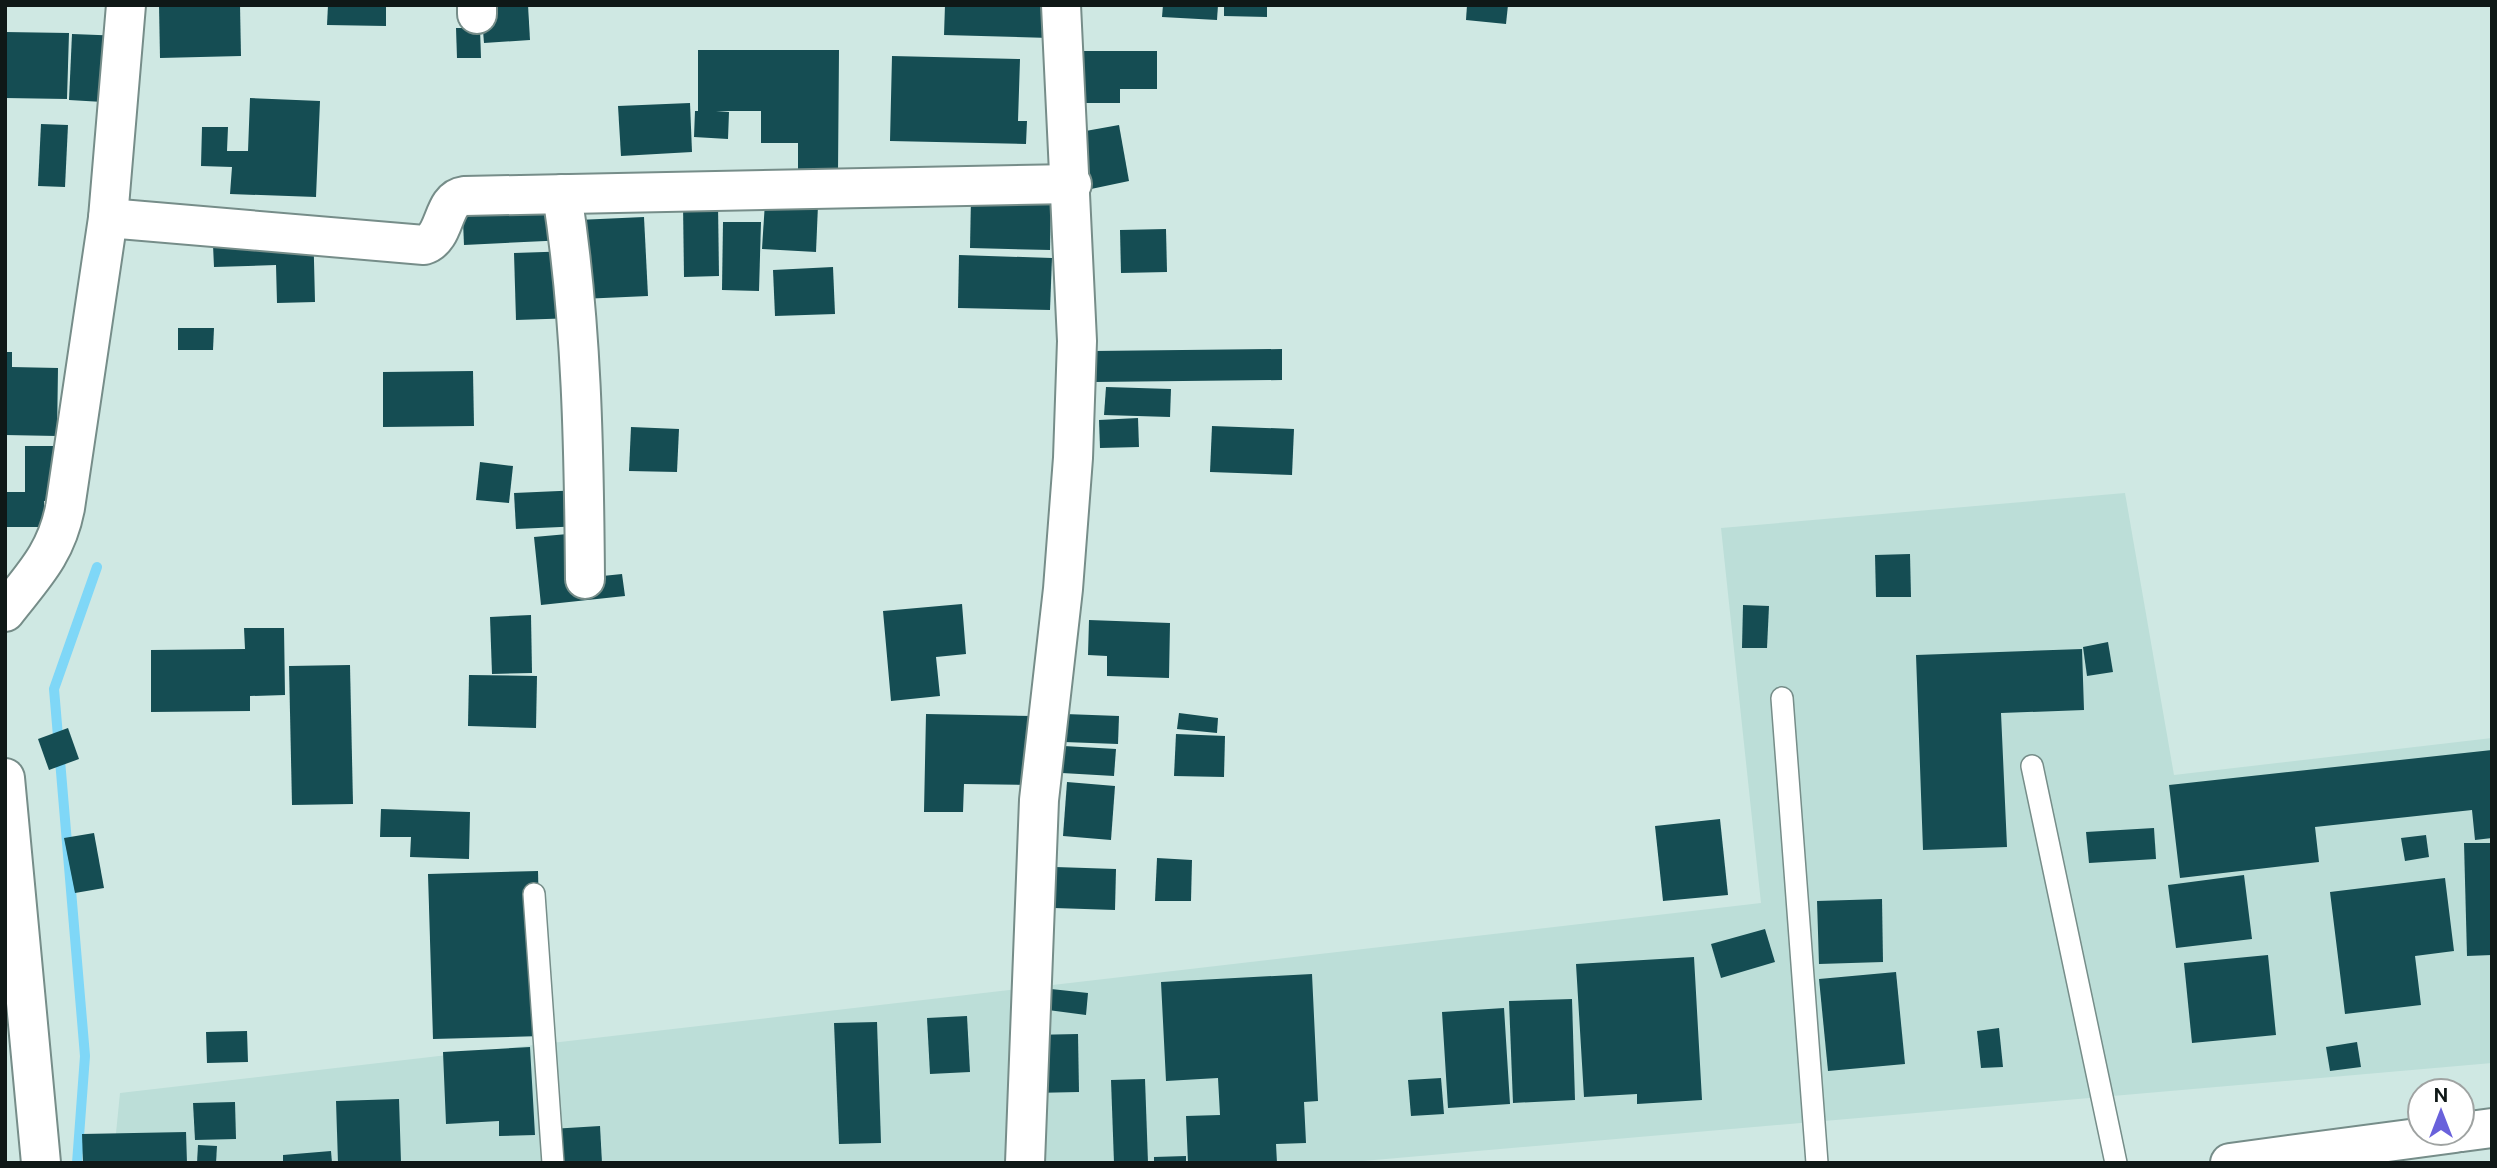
<svg xmlns="http://www.w3.org/2000/svg" width="2497" height="1168" viewBox="0 0 2497 1168" font-family="'Public Sans',sans-serif">
<style>
.built{fill:#bcded8}
.lines{fill:none;stroke-linecap:round;stroke-linejoin:round}
.stream{stroke:#7fd7f7;stroke-width:10}
.building{fill:#154d53}
.service-casing{stroke:#768d89;stroke-width:24}
.minor-casing{stroke:#768d89;stroke-width:42}
.primary-casing{stroke:#768d89;stroke-width:42}
.service{stroke:#fff;stroke-width:21}
.minor{stroke:#fff;stroke-width:38}
.primary{stroke:#fff;stroke-width:38}
</style>
<rect width="100%" height="100%" fill="#cfe8e3"/>
<polygon class="built" points="2125,493 2174,775 2492,738 2492,1063 1340,1163 113,1163 120,1093 1761,903 1721,528"/>
<g class="lines">
<polyline class="stream" points="77,1163 85,1056 54,689 97,567"/>
</g>
<g class="building">
<polygon points="159,5 240,5 241,56 160,58"/>
<polygon points="328,5 386,5 386,26 327,25"/>
<polygon points="481,5 528,5 530,40 484,43"/>
<polygon points="945,5 1051,5 1050,38 944,35"/>
<polygon points="1163,5 1218,5 1217,20 1162,17"/>
<polygon points="1224,5 1267,5 1267,17 1224,16"/>
<polygon points="1467,5 1508,5 1506,24 1466,20"/>
<polygon points="456,28 480,28 481,58 457,58"/>
<polygon points="5,32 69,33 67,99 5,98"/>
<polygon points="72,34 124,36 120,103 69,100"/>
<polygon points="698,50 839,50 838,172 798,172 798,143 761,143 761,111 716,111 729,112 728,139 694,137 695,111 698,111"/>
<polygon points="1083,51 1157,51 1157,89 1120,89 1120,103 1083,103"/>
<polygon points="892,56 1020,59 1018,121 1027,121 1026,144 890,141"/>
<polygon points="250,98 320,101 316,197 230,194 232,167 201,166 202,127 228,127 227,151 248,151"/>
<polygon points="690,103 692,152 621,156 618,106"/>
<polygon points="41,124 68,125 65,187 38,186"/>
<polygon points="1119,125 1129,181 1091,189 1080,132"/>
<polygon points="462,197 566,216 567,240 464,245"/>
<polygon points="971,197 1051,199 1050,250 970,248"/>
<polygon points="765,202 818,205 816,252 762,249"/>
<polygon points="683,204 718,204 719,276 684,277"/>
<polygon points="644,217 648,296 581,299 578,220"/>
<polygon points="313,220 315,302 277,303 276,265 214,267 212,223"/>
<polygon points="723,222 761,222 759,291 722,290"/>
<polygon points="1166,229 1167,272 1121,273 1120,230"/>
<polygon points="574,251 576,318 516,320 514,253"/>
<polygon points="959,255 1052,258 1050,310 958,308"/>
<polygon points="833,267 835,314 775,316 773,270"/>
<polygon points="178,328 214,328 213,350 178,350"/>
<polygon points="1282,349 1282,380 1094,382 1093,351"/>
<polygon points="5,352 12,352 12,367 58,368 57,436 5,435"/>
<polygon points="473,371 474,426 383,427 383,372"/>
<polygon points="1106,387 1171,389 1170,417 1104,415"/>
<polygon points="1138,418 1139,447 1100,448 1099,420"/>
<polygon points="1212,426 1294,429 1292,475 1210,472"/>
<polygon points="631,427 679,429 677,472 629,471"/>
<polygon points="25,446 57,446 57,501 44,501 44,527 5,527 5,492 25,492"/>
<polygon points="480,462 513,466 509,503 476,500"/>
<polygon points="582,490 583,526 516,529 514,493"/>
<polygon points="579,533 583,578 622,574 625,596 541,605 534,537"/>
<polygon points="1910,554 1911,597 1876,597 1875,555"/>
<polygon points="962,604 966,654 936,657 940,696 891,701 883,611"/>
<polygon points="1743,605 1769,606 1767,648 1742,648"/>
<polygon points="531,615 532,673 492,674 490,617"/>
<polygon points="1089,620 1170,623 1169,678 1107,676 1107,656 1088,655"/>
<polygon points="244,628 284,628 285,695 250,696 250,711 151,712 151,650 245,649"/>
<polygon points="2108,642 2113,672 2087,676 2083,647"/>
<polygon points="2082,649 2084,710 2001,713 2007,847 1923,850 1916,655"/>
<polygon points="350,665 353,804 292,805 289,666"/>
<polygon points="469,675 537,676 536,728 468,726"/>
<polygon points="1179,713 1218,718 1217,733 1177,729"/>
<polygon points="926,714 1032,716 1030,785 964,784 963,812 924,812"/>
<polygon points="1065,714 1119,716 1118,744 1064,742"/>
<polygon points="68,728 79,759 49,770 38,739"/>
<polygon points="1176,734 1225,736 1224,777 1174,776"/>
<polygon points="1064,746 1116,749 1114,776 1062,773"/>
<polygon points="2492,750 2492,838 2475,840 2472,810 2315,827 2319,862 2180,878 2169,785"/>
<polygon points="1067,782 1115,786 1111,840 1063,836"/>
<polygon points="381,809 470,812 469,859 410,857 411,837 380,837"/>
<polygon points="1720,819 1728,895 1663,901 1655,826"/>
<polygon points="2154,828 2156,859 2089,863 2086,832"/>
<polygon points="94,833 104,888 75,893 64,838"/>
<polygon points="2426,835 2429,857 2405,861 2401,838"/>
<polygon points="2464,843 2492,843 2492,955 2467,956"/>
<polygon points="1157,858 1192,860 1191,901 1155,901"/>
<polygon points="1055,867 1116,869 1115,910 1054,908"/>
<polygon points="538,871 542,1036 433,1039 428,874"/>
<polygon points="2244,875 2252,939 2176,948 2168,885"/>
<polygon points="2445,878 2454,951 2415,956 2421,1005 2345,1014 2330,892"/>
<polygon points="1882,899 1883,962 1819,964 1817,901"/>
<polygon points="1765,929 1775,962 1721,978 1711,944"/>
<polygon points="2268,955 2276,1035 2192,1043 2184,963"/>
<polygon points="1694,957 1702,1100 1637,1104 1637,1094 1584,1097 1576,964"/>
<polygon points="1896,972 1905,1064 1828,1071 1819,979"/>
<polygon points="1312,974 1318,1101 1304,1102 1306,1143 1276,1144 1277,1163 1188,1163 1186,1116 1220,1115 1218,1078 1166,1081 1161,982"/>
<polygon points="1051,989 1088,993 1086,1015 1048,1010"/>
<polygon points="1572,999 1575,1100 1513,1103 1509,1001"/>
<polygon points="1504,1008 1510,1104 1448,1108 1442,1012"/>
<polygon points="967,1016 970,1072 930,1074 927,1018"/>
<polygon points="877,1022 881,1143 839,1144 834,1023"/>
<polygon points="1999,1028 2003,1067 1981,1068 1977,1031"/>
<polygon points="247,1031 248,1062 207,1063 206,1032"/>
<polygon points="1078,1034 1079,1092 1032,1093 1031,1035"/>
<polygon points="2357,1042 2361,1067 2330,1071 2326,1047"/>
<polygon points="530,1047 535,1135 499,1136 499,1121 446,1124 443,1052"/>
<polygon points="1441,1078 1444,1114 1411,1116 1408,1080"/>
<polygon points="1145,1079 1148,1163 1114,1163 1111,1080"/>
<polygon points="399,1099 401,1163 338,1163 336,1101"/>
<polygon points="235,1102 236,1139 195,1140 193,1103"/>
<polygon points="600,1126 602,1163 553,1163 551,1129"/>
<polygon points="186,1132 187,1163 83,1163 82,1134"/>
<polygon points="198,1145 217,1146 216,1163 197,1163"/>
<polygon points="331,1151 332,1163 283,1163 283,1155"/>
<polygon points="1186,1156 1186,1163 1154,1163 1154,1157"/>
</g>
<g class="lines">
<g class="service-casing">
<g id="service">
<polyline points="1782,698 1817,1163"/>
<polyline points="2032,766 2116,1163"/>
<polyline points="534,894 553,1163"/>
</g>
</g>
<g class="minor-casing">
<g id="minor">
<polyline points="477,5 477,14"/>
<path d="M562 194C582 322 584 450 585 579"/>
<path d="M108 218 424 245C447 238 441 199 464 196L1072 184"/>
<path d="M5 612C33 576 56 554 65 508L108 218 126 5"/>
<polyline points="5,778 41,1163"/>
<polyline points="1025,1163 1039,800 1063,589 1073,458 1077,341 1061,5"/>
</g>
</g>
<g class="primary-casing">
<g id="primary">
<polyline points="2462,1132 2492,1128"/>
<polyline points="2230,1163 2455,1133"/>
</g>
</g>
<use href="#service" class="service"/>
<use href="#minor" class="minor"/>
<use href="#primary" class="primary"/>
</g>
<rect width="2497" height="1168" fill="none" stroke="#0f1817" stroke-width="14"/>
<g transform="translate(2441 1112)"><circle r="33" fill="#ffffff" stroke="#9fa3a2" stroke-width="2"/>
<path d="M0-5L12 26L0 18L-12 26Z" fill="#6961db"/>
<text y="-10" font-size="19" font-weight="bold" text-anchor="middle" fill="#0f1817">N</text>
</g>
</svg>
